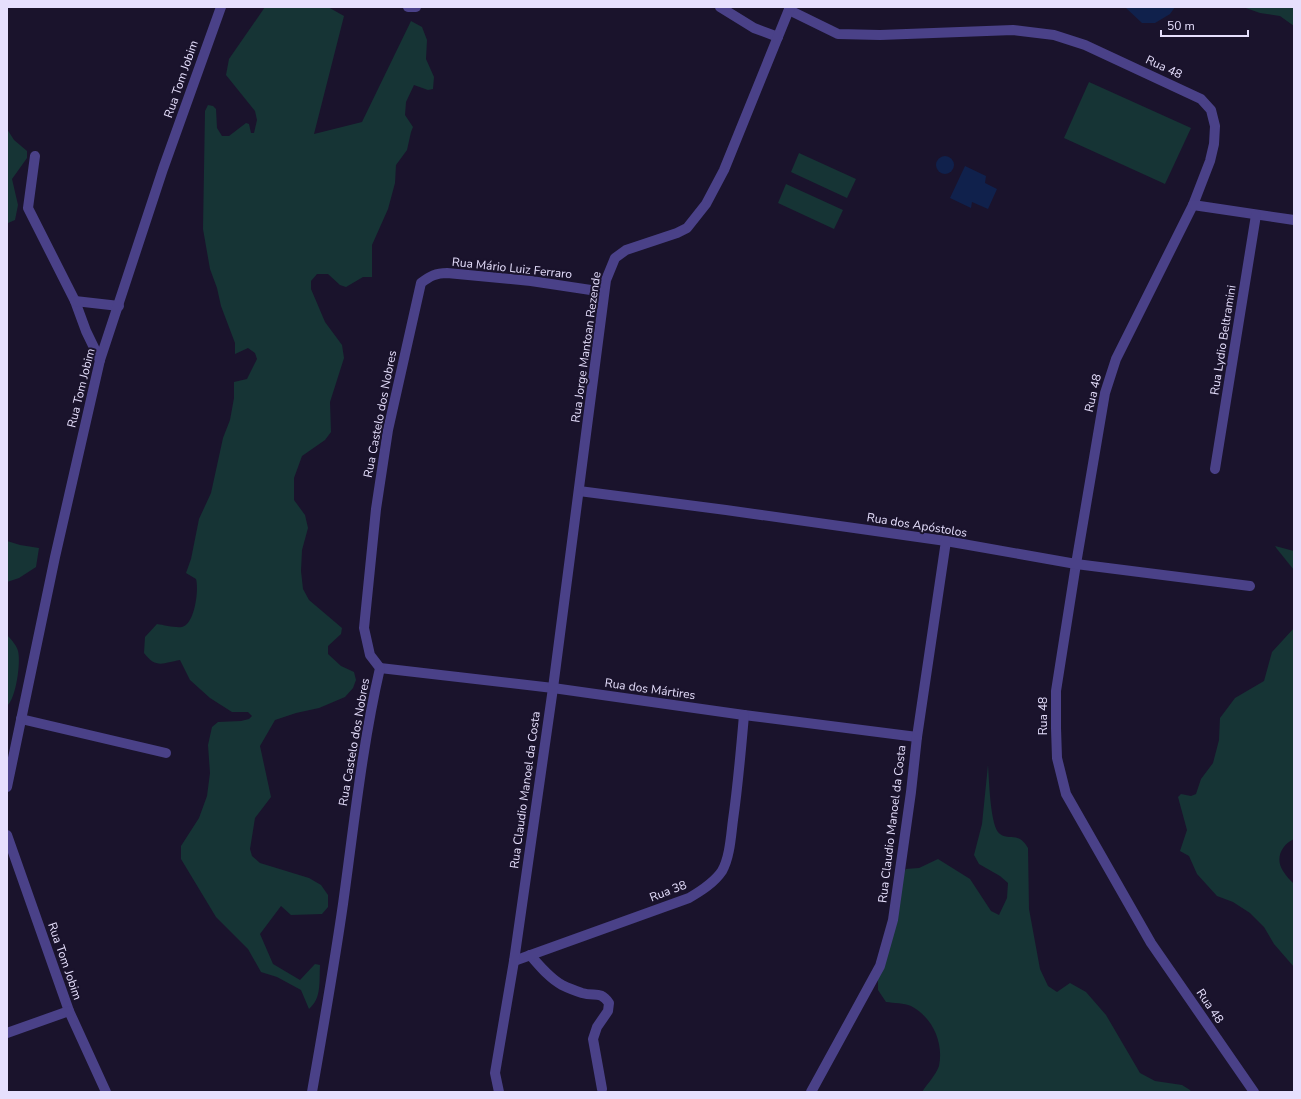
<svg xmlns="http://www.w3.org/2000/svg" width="1301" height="1099" viewBox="0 0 1301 1099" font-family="'Nunito Sans',sans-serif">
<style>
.green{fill:#163435}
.water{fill:#10214c}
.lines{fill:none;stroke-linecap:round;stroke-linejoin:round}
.minor{stroke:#4a4188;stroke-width:10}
.labels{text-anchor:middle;stroke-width:4;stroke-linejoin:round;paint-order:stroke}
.street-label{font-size:12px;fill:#e6dffd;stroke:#1a132c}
</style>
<rect width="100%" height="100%" fill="#1a132c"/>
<g class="green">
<path d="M265 7H328L344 16 314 134 362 122 411 21 422 27 427 40 426 59 434 77 433 89 428 90 414 85 406 102 405 115 413 127 411 132 407 150 396 165 395 183 388 209 372 245V277H363L346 287 340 285 328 274H317L311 281V289L325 322 342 345 344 358 330 402 331 432 325 440 302 456 294 478V500L305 515 308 528 302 550 301 571 303 589 309 600 342 628 341 634 328 646V654L341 666 354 672 356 680 353 688 345 697 319 708 296 713 275 720 260 746 271 797 255 818 250 849 252 856 260 863 309 878 321 885 328 895V907L322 914 291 915 281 906 260 934 273 964 300 980 315 964 320 965C319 981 322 998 309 1009L301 990 277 977 261 972 248 949 216 917 181 859V846L199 818 207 796 210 773 208 745 212 727 218 722 241 721 249 719 252 716 248 712H232L210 698 190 680 180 660C163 663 156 669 144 653L145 637 157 624C164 625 175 628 182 627 195 624 199 589 196 579L186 573 191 559 199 519 211 493 223 438 230 420 234 398V382L247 379 257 359 255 353 248 348 235 354V343L221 306 217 288 210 269 203 229 205 111 208 105 213 106 216 109 217 128 222 136H229L246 123 249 124 251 133H254L257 120 255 111 226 75 229 59Z"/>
<polygon points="1243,7 1294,7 1294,26 1280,16 1260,13"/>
<polygon points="1089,82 1191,128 1165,184 1064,138"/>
<polygon points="7,129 14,140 27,151 27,158 12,179 18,205 15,220 8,223"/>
<polygon points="799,153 856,179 847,198 791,172"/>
<polygon points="786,184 843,210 834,229 778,203"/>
<polygon points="7,541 20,545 39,548 36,567 19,578 7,582"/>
<polygon points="1275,546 1294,551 1294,570 1277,549"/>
<path d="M1294 628V839C1281 845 1275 859 1283 871 1286 876 1290 880 1294 884V967L1274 944 1264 927 1250 913 1233 902 1217 896 1197 874 1189 856 1180 851 1187 830 1178 797 1181 794 1191 796 1196 794 1201 779 1213 763 1219 740 1220 718 1235 698 1264 681 1272 652Z"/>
<path d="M7 635C11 639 17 646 18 651 21 662 16 699 7 706Z"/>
<path d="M988 765C989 777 990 828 1000 834 1010 841 1018 831 1028 848L1029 909 1040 969 1048 986 1057 992 1070 983 1086 992 1106 1015 1140 1073 1155 1081 1182 1085 1190 1090 1191 1092H966C952 1090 937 1092 922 1092 927 1084 936 1075 939 1066 944 1042 932 1017 911 1006 904 1003 894 1003 886 1002L878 990V968L900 877 906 869 919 868 938 859 970 879 991 911 999 915 1007 898 1008 883 1000 876 979 864 974 855 982 824Z"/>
</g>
<g class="water">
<polygon points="1125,7 1175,7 1170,14 1155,23 1142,23"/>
<circle cx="945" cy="165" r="9"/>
<polygon points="965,166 986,176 985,183 997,189 988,209 972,202 971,208 950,198"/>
</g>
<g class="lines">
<g class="minor">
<polyline points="408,7 416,7"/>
<polyline points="720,7 754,28 778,37"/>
<polyline points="789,10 838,34 880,35 1013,30 1054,35 1085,45 1201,99 1211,110 1215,126 1214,144 1210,161 1193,205 1116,359 1105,393 1076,564 1056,691 1056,728 1057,758 1066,794 1151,943 1254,1092"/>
<polyline points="35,156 28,208 75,301 86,331 100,360"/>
<polyline points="1193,205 1294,220"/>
<polyline points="75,301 119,306"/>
<polyline points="1215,469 1256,215"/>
<polyline points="579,491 726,510 946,541 1076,564 1250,586"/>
<polyline points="380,668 553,688 744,715 917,737"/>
<polyline points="21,719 166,753"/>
<polyline points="7,787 55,557 100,360 163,169 221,7"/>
<polyline points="7,835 69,1011 106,1092"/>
<path d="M530 955C539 965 549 978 562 985 568 988 576 991 582 993 595 997 600 990 609 1003L608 1011 597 1027 593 1039 602 1089"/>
<path d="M514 961 689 898C701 891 714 883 722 871 730 857 731 835 733 820 738 785 741 750 744 715"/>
<polyline points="7,1033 69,1011"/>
<path d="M312 1092C323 1029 334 967 343 904 354 825 362 746 380 668L370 655 364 628 376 509 388 430 421 283C430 276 436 273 447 273L531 281 604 292"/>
<polyline points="499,1092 495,1073 514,961 553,688 606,280 615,258 626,250 677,233 687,228 706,204 724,170 790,7"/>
<polyline points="811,1092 880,966 893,920 911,792 917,737 946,541"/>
</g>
</g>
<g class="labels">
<g class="street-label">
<text transform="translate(1164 67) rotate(25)" y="4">Rua 48</text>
<text transform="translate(181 79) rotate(-71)" y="4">Rua Tom Jobim</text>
<text transform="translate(512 268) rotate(6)" y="4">Rua Mário Luiz Ferraro</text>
<text transform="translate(1223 340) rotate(-81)" y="4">Rua Lydio Beltramini</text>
<text transform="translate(586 347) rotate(-82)" y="4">Rua Jorge Mantoan Rezende</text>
<text transform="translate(81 388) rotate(-76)" y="4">Rua Tom Jobim</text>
<text transform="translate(1093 393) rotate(-77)" y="4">Rua 48</text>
<text transform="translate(380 414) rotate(-79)" y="4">Rua Castelo dos Nobres</text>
<text transform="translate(917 525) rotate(9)" y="4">Rua dos Apóstolos</text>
<text transform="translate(650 689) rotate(8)" y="4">Rua dos Mártires</text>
<text transform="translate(1043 716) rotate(-90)" y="4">Rua 48</text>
<text transform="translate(354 742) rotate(-80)" y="4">Rua Castelo dos Nobres</text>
<text transform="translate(525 790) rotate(-82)" y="4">Rua Claudio Manoel da Costa</text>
<text transform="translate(892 824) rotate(-83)" y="4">Rua Claudio Manoel da Costa</text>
<text transform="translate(668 891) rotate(-21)" y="4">Rua 38</text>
<text transform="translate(65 961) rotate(71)" y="4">Rua Tom Jobim</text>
<text transform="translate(1210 1006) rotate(56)" y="4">Rua 48</text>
</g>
</g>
<rect width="1301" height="1099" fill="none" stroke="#e6dffd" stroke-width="16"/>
<path d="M1161 30v6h87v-6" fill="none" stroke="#e6dffd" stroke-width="2"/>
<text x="1167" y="30" font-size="12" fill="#e6dffd" stroke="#1a132c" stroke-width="3" paint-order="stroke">50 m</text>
</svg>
